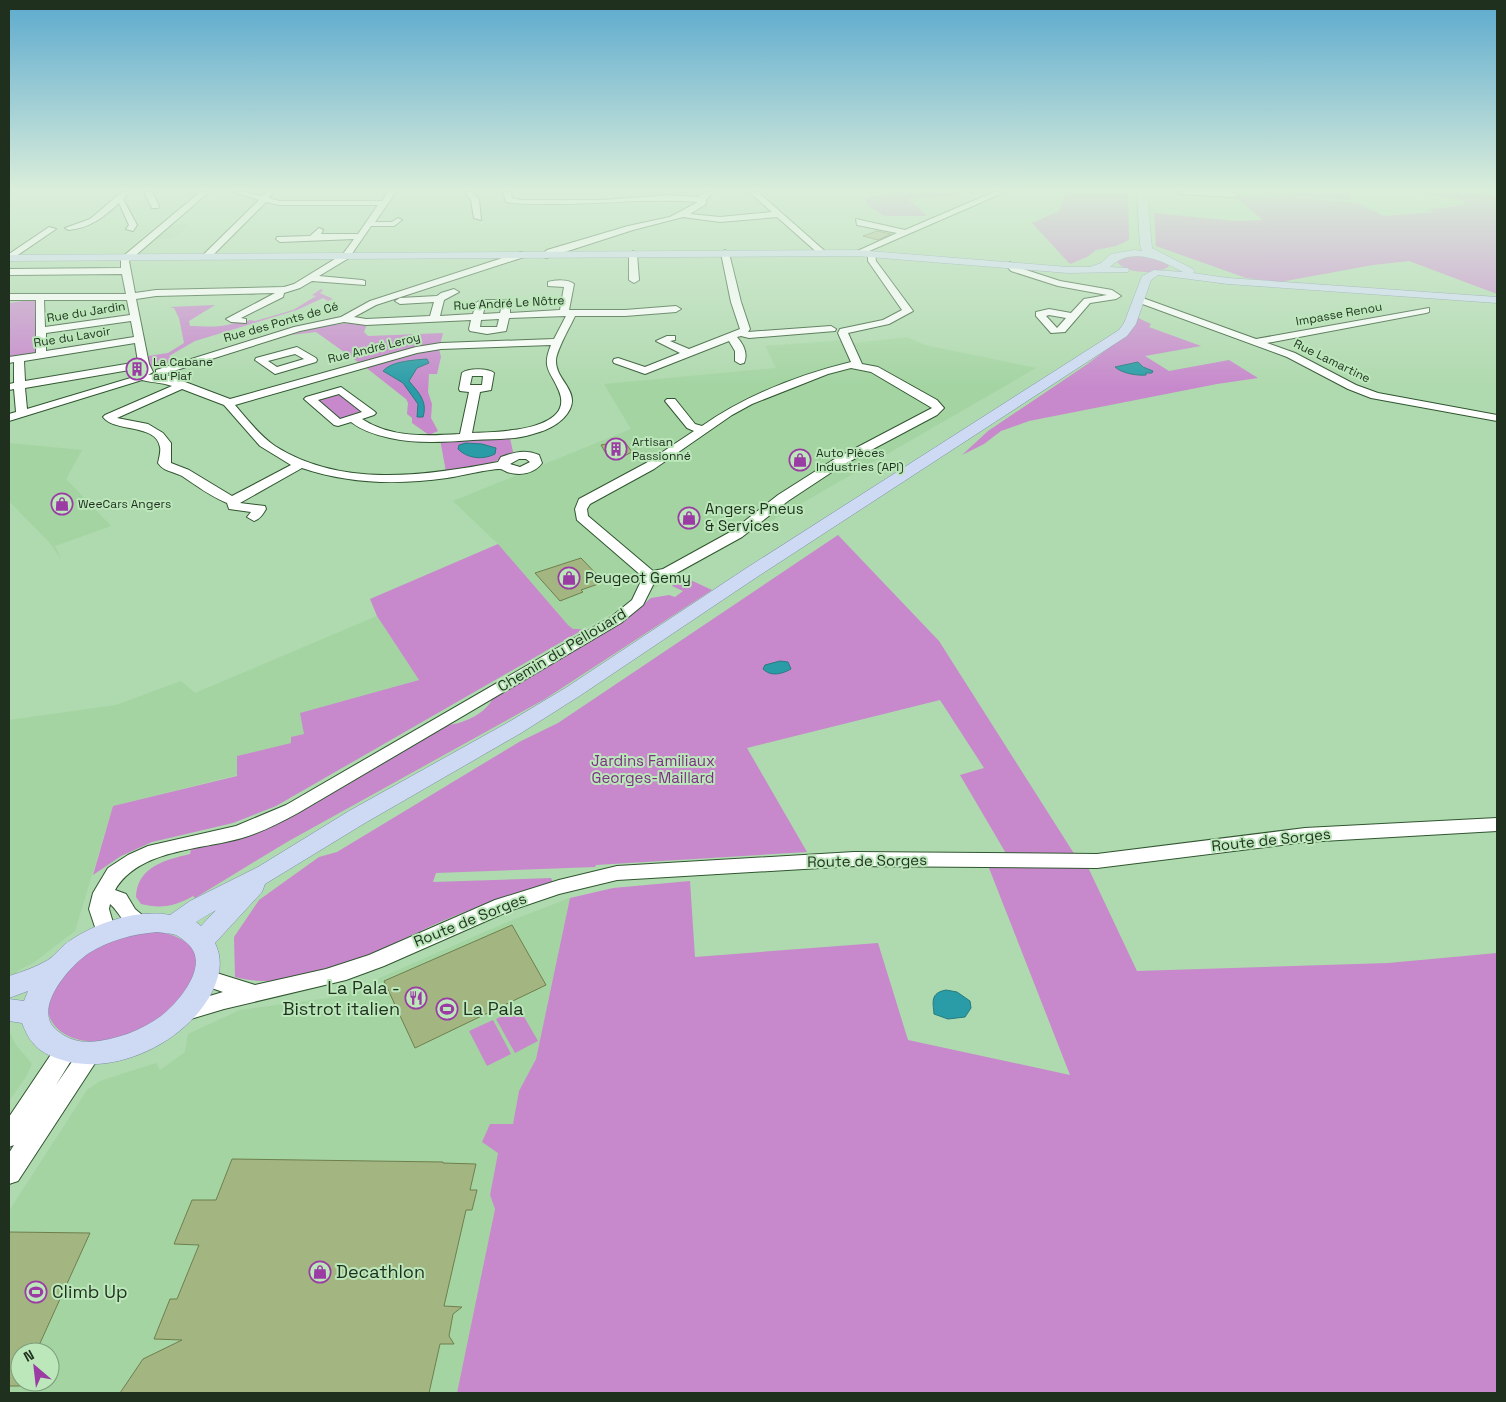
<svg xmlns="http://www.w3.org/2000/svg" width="1506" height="1402" viewBox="0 0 1506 1402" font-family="'Space Grotesk',sans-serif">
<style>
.built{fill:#a4d4a2;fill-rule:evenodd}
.green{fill:#c789cc}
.water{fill:#2a9ca7;stroke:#277c7e}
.building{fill:#a3b681;stroke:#6e7f4d}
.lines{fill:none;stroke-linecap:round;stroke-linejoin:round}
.minor-casing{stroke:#305630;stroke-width:2}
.major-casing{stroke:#7c8fa4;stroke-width:1}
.minor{fill:#fff;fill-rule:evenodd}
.major{fill:#cedaf4;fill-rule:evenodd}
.labels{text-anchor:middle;stroke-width:4;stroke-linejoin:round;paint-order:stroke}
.far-street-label{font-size:12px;fill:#1f301f;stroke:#bce7ba}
.far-poi-label{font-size:12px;fill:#1f301f;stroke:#bce7ba;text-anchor:start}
.poi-label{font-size:15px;fill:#1f301f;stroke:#bce7ba;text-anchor:start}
.street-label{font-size:15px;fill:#1f301f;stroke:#bce7ba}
.park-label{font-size:15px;fill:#7d2f84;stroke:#bce7ba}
.near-poi-label{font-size:18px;fill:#1f301f;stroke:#bce7ba;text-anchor:start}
</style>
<rect width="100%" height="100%" fill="#afd9ae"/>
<g class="built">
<polygon points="189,224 173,239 155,239 172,225"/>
<polygon points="907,337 925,345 1036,368 584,629 573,629 568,625 498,544 453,501 631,429 604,384 776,368 765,346 844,340 847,344"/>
<polygon points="9,443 82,450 66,479 111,526 55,546 61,559 50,543 9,501"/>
<polygon points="377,616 419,680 301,713 304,734 291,743 237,756 237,775 113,806 75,931 33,963 17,971 9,991 9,720 116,705 181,681 195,693"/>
<path d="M570 898 536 1059 519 1091 513 1124 498 1153 490 1195 495 1209 457 1393H9V1211L87 1090 100 1081 156 1063 160 1070 185 1052 188 1034 240 1010 336 997 510 921ZM20 1352H50V1382H20Z"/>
<polygon points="9,1031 16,1045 32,1064 26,1077 9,1101"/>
</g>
<g class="green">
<polygon points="903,192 959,192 961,195 908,199 927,216 884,216 864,203 867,203 864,199 868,197"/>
<polygon points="1069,192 1128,192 1129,240 1116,246 1096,250 1087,257 1070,264 1032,223 1059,211 1064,196"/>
<polygon points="1244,192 1350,192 1351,200 1245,193"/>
<polygon points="1409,192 1480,192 1497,198 1497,294 1409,261 1373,265 1280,282 1246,278 1156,246 1154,213 1236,221 1263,220 1234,196 1296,197 1357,203 1384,216 1435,212 1425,210 1464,205 1465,201 1458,199"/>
<path d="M1145 255 1169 264 1168 267C1156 275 1123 274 1116 260L1118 258Z"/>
<path d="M321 289 323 290 320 293 333 299 328 301 323 298 297 310 195 341 169 356 177 361 151 368 148 356 168 353 184 343 179 318 174 308 169 307 215 305 189 321 190 326C205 326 217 328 231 324 238 322 242 324 250 320L255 321 293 310 316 296 312 295Z"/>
<polygon points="30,300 37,301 38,354 9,359 9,303"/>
<polygon points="1136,317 1151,324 1149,327 1201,346 1145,356 1169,371 1229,360 1258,378 1217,384 1029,421 1001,431 984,444 962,455 988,431 1086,365 1122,338"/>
<polygon points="348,323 367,324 364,332 368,336 443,333 440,345 358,362 316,332 291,335 317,327"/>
<polygon points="439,349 441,357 437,374 429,374 428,392 432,404 431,418 438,431 429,435 412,423 412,418 407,414 408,403 406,399 364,366 402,355"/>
<polygon points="337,393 360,410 365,411 341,420 315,399"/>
<polygon points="510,438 513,452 492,463 446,472 440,439"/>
<path d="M838 535 939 641 1073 852 1085 861 1137 971 1388 963 1497 953V1393H457L495 1209 490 1195 498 1153 482 1142 490 1124H513L519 1091 536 1059 570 898 613 888 690 881 695 957 878 943 908 1040 1070 1075 989 868 1014 867 960 775 984 768 940 700 747 748 807 852 596 865 595 867 436 873 433 882 551 878 553 883C519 893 485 903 452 917 389 943 305 996 235 977L234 937 259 900 319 857 337 852 519 742 558 723Z"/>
<polygon points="498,544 568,625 573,629 584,629 276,806 233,823 152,842 121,856 93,875 113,806 237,776 237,756 291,743 291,737 304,734 300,713 419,680 377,616 370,599"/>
<path d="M682 576 712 590 545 699 287 842 195 898 193 896C176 906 161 909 141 904L136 897C137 867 165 860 190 854L191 849 248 836 448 725C465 723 485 714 493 698L629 616 651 598 669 595 675 597 683 591 672 586Z"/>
<path d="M156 931C194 938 208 956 185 991 181 996 178 1005 172 1009 162 1018 146 1028 134 1034 126 1037 116 1038 108 1040 72 1048 31 1024 55 984 61 974 75 961 84 953 103 937 132 936 156 931Z"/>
<polygon points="519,1008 538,1041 515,1053 496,1019"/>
<polygon points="493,1020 511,1054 487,1066 469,1031"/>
</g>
<g class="water">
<path d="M427 359 429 363 417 368 409 381C418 392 428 401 423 417H417L418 404 403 383 383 371C391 361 415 360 427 359Z"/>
<path d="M1138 362 1143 367 1153 371 1152 373H1146V375C1137 376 1121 373 1115 367Z"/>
<path d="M466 443 482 444 496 448 495 454C483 460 468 459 458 449L459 445Z"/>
<path d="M780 661 788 662 791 669C782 674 771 677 763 669L765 665Z"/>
<path d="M946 990 957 992 970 1001 971 1008 965 1017 948 1019 934 1014C933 1002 930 993 946 990Z"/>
</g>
<g class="building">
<polygon points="877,231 891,234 878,240 863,236"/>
<polygon points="624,441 632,452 620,458 614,456 608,457 601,445"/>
<polygon points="581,558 604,582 581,590 583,592 560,601 535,573"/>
<polygon points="512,925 546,985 415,1048 384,981"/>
<polygon points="232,1159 443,1162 443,1163 476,1164 470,1190 477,1190 472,1210 466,1210 444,1306 462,1307 453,1314 449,1336 454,1344 440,1344 429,1393 120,1393 143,1359 182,1340 154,1339 170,1299 177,1299 199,1245 174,1244 192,1200 216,1200"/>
<polygon points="9,1232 90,1233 36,1352 20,1352 20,1386 9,1386"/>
</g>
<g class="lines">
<g class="minor-casing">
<g id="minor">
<path d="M122 192H130L123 199 137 225 133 231 126 229 129 225 119 203C104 217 90 228 69 230L65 228 90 219Z"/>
<polygon points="144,192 152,192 159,206 158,208 152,208"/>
<path d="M200 192H209L129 261 135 293 156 290 284 287 294 284 343 254 354 239 280 242 276 239 277 237 310 236 319 228 323 230 321 234H358L378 205H279L266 202 209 259H203V255L259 200 233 192H246L262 196 267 192H273L269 198 279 201H382L388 192H396L375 222H392L398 218 402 220 394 226H371L349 258 319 276 362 280 365 281V285L312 281 300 288 284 293 283 297 241 318 246 319V323L231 322 226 319 275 293 156 296 136 299 149 364 153 372 148 375 156 374V370L294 327 341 317 370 301 521 252 524 253V257L376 305 354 317 366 319 430 316 434 302 400 304 395 301 400 298 437 296 441 293 454 289 459 292 444 300 440 316 473 314 476 303 481 300H510V313L560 310 564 287 548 286V282C555 280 568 279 574 284L569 310H625L676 306 681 309 676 312 625 316H575C570 327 557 349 556 360 555 379 579 390 570 409 563 423 548 430 533 434 514 440 493 439 473 440 445 442 417 444 390 438 376 435 363 431 351 422L338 426 334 425 304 399 306 397 341 387 374 411 376 413 374 415 362 419C391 438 426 436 460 434L469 392 460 391 459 389 462 373C468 368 488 368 494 373L491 390 480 392 472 433C493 432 576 432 559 391 551 371 541 369 551 345L441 349 417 353 235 405C246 418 260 436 275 446 341 488 425 476 498 462L501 457C515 452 525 449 539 455L542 463C534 474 520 476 507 472 505 471 502 469 500 469 488 469 461 476 447 478 398 485 349 484 302 468L240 503 265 506 266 509C263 514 260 519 254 521L247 517 251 512 229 509 227 503C210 496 197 486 182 476 173 471 164 472 158 463 159 458 161 452 160 447 156 423 115 433 103 417L105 415 172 386C160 382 154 383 142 380L9 421V414L16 412 14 389 9 390V384L14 383V362L9 363V357L36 353V300H9V294H126L122 274 9 275V269L121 268V258ZM44 300H127L130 315 45 327ZM502 305 500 313 483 314 485 306ZM566 316 554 339 441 343 416 347 230 399 164 374 300 331 344 322 366 325 471 320 469 329 470 331 487 334 506 331 509 318ZM499 319 497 327H480L481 320ZM131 321 134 337 46 351V333ZM135 343 138 362 25 381 24 361ZM141 368 144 374 27 409 25 388ZM472 376H483L482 385H470ZM182 389 224 405 260 446 291 465 232 496 189 470 171 463V443L163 433 148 424 117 418ZM339 394 362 412 340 419 318 400ZM519 459H526L530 462 520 467 510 464Z"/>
<polygon points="464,192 472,192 479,199 481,220 474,218 471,200"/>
<path d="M503 192H511L512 198 520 200H603L669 195 699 197 705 192H714L706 199V204L690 214 720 217 772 212 749 192H758L827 253 820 255 777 217 720 222 683 217 633 230 546 258 542 255 547 250 628 226 670 217 698 202C651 198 603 204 556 204 539 204 523 205 506 202Z"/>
<polygon points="994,192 1005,192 860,255 853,253 897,233 857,225 856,219 905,230"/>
<path d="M1177 192C1191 192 1228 188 1238 195L1234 197 1181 194Z"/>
<polygon points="49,227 56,229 9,261 9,254"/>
<path d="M725 250 729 253 741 302 750 329 748 332 831 326 836 329 835 331 749 338 741 336 737 337C744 345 748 354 744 363L740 364 735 361V351L729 341 645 374 614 363 613 361 614 359 618 358 645 367 680 353 656 341 667 336H675V340L670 341 689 349 740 329 731 302 721 253Z"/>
<polygon points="633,251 637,254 639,280 634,283 629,280 629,254"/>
<path d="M872 252 875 253 876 261 913 311 889 324 848 333 862 364 878 367 937 400 944 408 937 415 841 466 788 501 742 537 673 575 656 579 643 605 621 623 298 813C280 823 262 832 242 838 201 850 139 849 115 890L126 894 135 909 147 919 150 924 147 929C127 936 122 914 110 904L109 909 116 933 113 939 106 941 99 939 89 909 93 893 108 868 128 855 148 846 236 826 286 805 611 617 632 600 643 577 577 520 575 509 579 499 646 463 694 431 687 428 665 401 667 399H675L695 424 702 426C747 395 798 375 851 362L838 333 840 329 883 320 902 310 868 261V255ZM851 368 871 372 932 408 833 460 778 495 732 531 663 569 653 571 588 516 587 509 590 504 654 469 732 415 752 404 828 374Z"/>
<path d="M1010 262 1017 267 1060 281 1112 290 1121 296 1116 299 1090 303 1065 332 1051 333 1036 316V312L1049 309 1071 313 1084 299 1107 295 1058 286 1011 271 1006 265ZM1049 315 1066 318 1057 328 1046 316Z"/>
<polygon points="1140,297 1256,339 1429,308 1429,312 1426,313 1267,343 1295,353 1356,385 1378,393 1497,415 1497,421 1371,398 1348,389 1287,357 1137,302 1137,298"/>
<path d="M297 347 316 358 317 360 316 362 275 374 255 360 256 358ZM295 354 304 359 277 367 268 361Z"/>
<polygon points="1497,818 1497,831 1305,842 1097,868 854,866 617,880 559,894 509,911 384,966 346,980 224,1009 184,1021 176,1018 173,1012 176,1006 223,992 200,984 197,978 200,972 207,970 255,985 326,969 369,955 495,900 559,880 617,866 854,852 1097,854 1305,828"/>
<polygon points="66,1041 74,1044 77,1051 56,1085 82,1047 90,1044 98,1047 101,1054 18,1181 9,1184 9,1153 14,1145 9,1147 9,1117 58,1044"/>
</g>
</g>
<g class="major-casing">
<path id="major" d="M1137 192H1147L1152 248 1193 269 1195 271 1193 273 1228 278 1497 297V303L1228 284 1158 275 1151 280 1136 324 1127 336 757 577 581 695 521 733 365 823 265 884 262 892 215 943C223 960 220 974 213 990 188 1042 113 1078 59 1059 50 1056 39 1051 33 1043 28 1038 25 1030 22 1023L9 1021V999L24 1001 28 991 9 998V976C22 972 36 967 48 960 56 955 62 945 71 940 98 922 138 909 170 915L190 901 258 867 349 811 507 723 567 687 745 569 1119 330 1124 323 1142 276 1154 270 1183 272C1161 260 1131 246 1110 267L1128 268 1129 270 1128 272 1068 273 857 256 9 261V255L857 250 1068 267H1090L1101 263 1111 254 1134 250 1142 251 1140 245ZM216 910 201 926 196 922ZM157 932C163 933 170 933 176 935 180 937 184 940 188 944 211 965 178 1003 161 1016 141 1031 115 1040 90 1042 78 1042 68 1039 59 1032 29 1012 69 966 89 953 110 940 133 934 157 932Z"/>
</g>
<use href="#minor" class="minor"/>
<use href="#major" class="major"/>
</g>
<linearGradient id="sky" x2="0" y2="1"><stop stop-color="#5caace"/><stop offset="0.49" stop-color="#dbeedb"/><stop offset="1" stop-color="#dbeedb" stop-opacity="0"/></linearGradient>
<rect width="1506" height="388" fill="url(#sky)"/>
<defs>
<g id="building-ring" transform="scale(1.125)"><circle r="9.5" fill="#bce7ba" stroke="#9b3ca4" stroke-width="1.5"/><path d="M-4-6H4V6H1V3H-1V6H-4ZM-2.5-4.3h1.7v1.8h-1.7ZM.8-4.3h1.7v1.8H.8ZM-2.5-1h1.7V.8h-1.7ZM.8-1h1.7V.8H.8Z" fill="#9b3ca4"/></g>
<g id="shop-ring" transform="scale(1.125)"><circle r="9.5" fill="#bce7ba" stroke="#9b3ca4" stroke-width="1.5"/><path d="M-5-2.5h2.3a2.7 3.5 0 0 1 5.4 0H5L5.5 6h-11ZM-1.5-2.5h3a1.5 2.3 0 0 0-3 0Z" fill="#9b3ca4"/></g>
<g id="restaurant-ring" transform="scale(1.125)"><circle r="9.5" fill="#bce7ba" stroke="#9b3ca4" stroke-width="1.5"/><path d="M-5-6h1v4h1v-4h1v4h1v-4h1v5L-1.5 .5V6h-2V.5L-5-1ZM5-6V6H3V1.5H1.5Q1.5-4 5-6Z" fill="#9b3ca4"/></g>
<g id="stadium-ring" transform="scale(1.125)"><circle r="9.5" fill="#bce7ba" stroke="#9b3ca4" stroke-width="1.5"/><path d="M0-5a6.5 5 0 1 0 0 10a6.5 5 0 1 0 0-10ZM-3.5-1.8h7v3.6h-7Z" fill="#9b3ca4"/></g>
</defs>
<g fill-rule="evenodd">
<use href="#building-ring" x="137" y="369"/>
<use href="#building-ring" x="616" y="449"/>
<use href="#shop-ring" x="800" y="460"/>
<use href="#shop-ring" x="62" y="504"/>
<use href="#shop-ring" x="689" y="518"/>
<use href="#shop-ring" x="569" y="578"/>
<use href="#restaurant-ring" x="416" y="998"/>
<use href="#stadium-ring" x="447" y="1009"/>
<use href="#shop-ring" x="320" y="1272"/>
<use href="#stadium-ring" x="36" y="1292"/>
</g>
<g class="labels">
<g class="far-street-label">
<text transform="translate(509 303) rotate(-3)" y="4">Rue André Le Nôtre</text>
<text transform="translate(86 312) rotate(-9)" y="4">Rue du Jardin</text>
<text transform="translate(1339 314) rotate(-10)" y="4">Impasse Renou</text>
<text transform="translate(281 322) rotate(-16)" y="4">Rue des Ponts de Cé</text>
<text transform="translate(72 337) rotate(-9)" y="4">Rue du Lavoir</text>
<text transform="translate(374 348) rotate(-14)" y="4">Rue André Leroy</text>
<text transform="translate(1332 361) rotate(26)" y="4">Rue Lamartine</text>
</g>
<g class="far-poi-label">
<text x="153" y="366">La Cabane<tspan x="153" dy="14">au Piaf</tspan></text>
<text x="632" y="446">Artisan<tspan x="632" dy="14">Passionné</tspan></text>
<text x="816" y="457">Auto Pièces<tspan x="816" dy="14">Industries (API)</tspan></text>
<text x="78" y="508">WeeCars Angers</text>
</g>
<g class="poi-label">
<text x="705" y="514">Angers Pneus<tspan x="705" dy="17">&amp; Services</tspan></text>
<text x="585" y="583">Peugeot Gemy</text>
</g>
<g class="street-label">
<text transform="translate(562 650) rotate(-31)" y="5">Chemin du Pellouard</text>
<text transform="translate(1271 840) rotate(-6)" y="5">Route de Sorges</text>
<text transform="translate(867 861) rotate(-1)" y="5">Route de Sorges</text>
<text transform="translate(470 920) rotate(-22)" y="5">Route de Sorges</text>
</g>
<g class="park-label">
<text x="653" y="766">Jardins Familiaux<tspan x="653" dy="17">Georges-Maillard</tspan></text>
</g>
<g class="near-poi-label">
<text x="400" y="994" text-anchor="end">La Pala -<tspan x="400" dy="21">Bistrot italien</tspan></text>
<text x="463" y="1015">La Pala</text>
<text x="336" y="1278">Decathlon</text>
<text x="52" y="1298">Climb Up</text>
</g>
</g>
<rect width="1506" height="1402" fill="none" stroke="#1f301f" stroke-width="20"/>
<g transform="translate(35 1367) rotate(332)"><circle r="24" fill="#bce7ba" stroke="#7d9e7c"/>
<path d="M0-4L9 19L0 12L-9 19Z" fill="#9b3ca4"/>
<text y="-8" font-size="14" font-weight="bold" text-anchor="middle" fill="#1f301f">N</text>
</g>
</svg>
